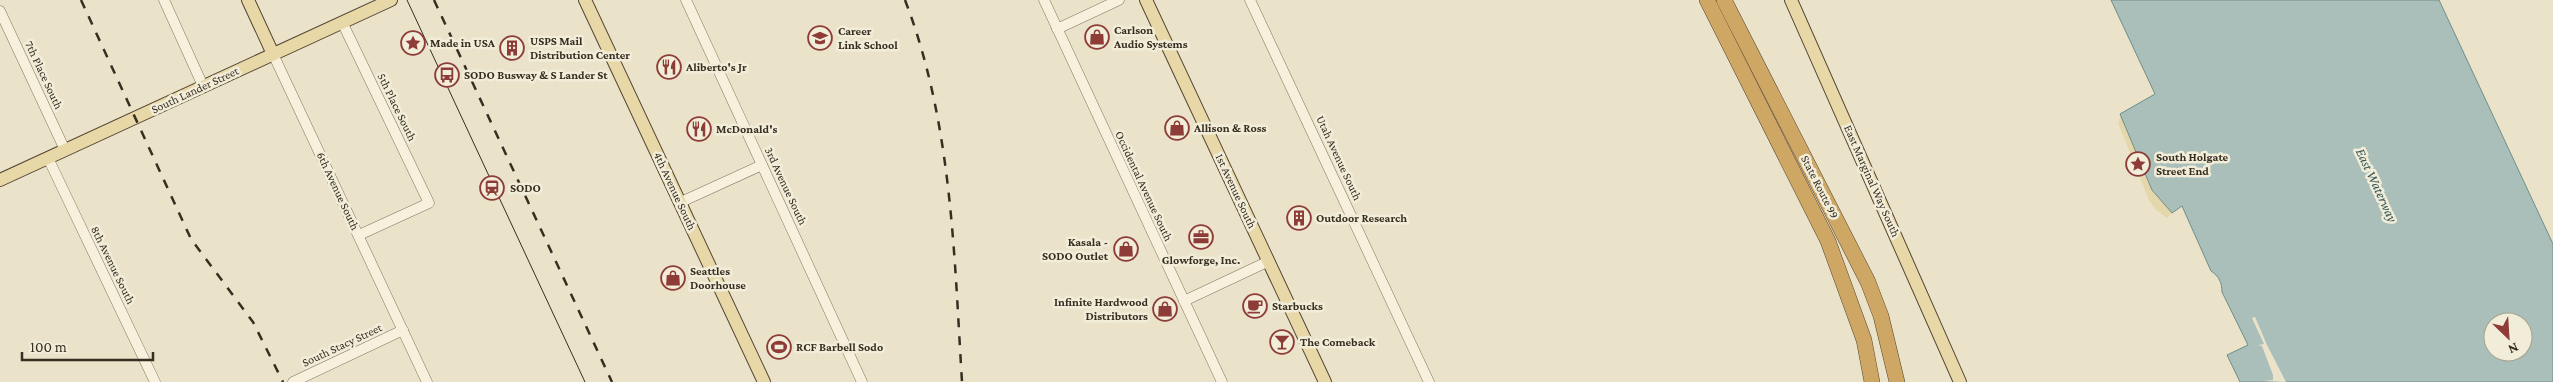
<svg xmlns="http://www.w3.org/2000/svg" width="2553" height="382" viewBox="0 0 2553 382" font-family="'Crimson Pro',serif">
<style>
.sand{fill:#e3d7ab}
.water{fill:#aabfba;stroke:#718d88;fill-rule:evenodd}
.pier{fill:#eae3ca}
.lines{fill:none;stroke-linecap:round;stroke-linejoin:round}
.minor-casing{stroke:#857660;stroke-width:11}
.major-casing{stroke:#544534;stroke-width:14}
.highway-casing{stroke:#544534;stroke-width:16}
.minor{stroke:#f6f0dd;stroke-width:10}
.major{stroke:#e8d8a7;stroke-width:12}
.highway{stroke:#cfa765;stroke-width:15}
.tram{stroke:#372e22;stroke-width:1}
.rail{stroke:#372e22;stroke-width:2.5;stroke-dasharray:9 9;stroke-linecap:butt}
.labels{text-anchor:middle;stroke-width:5;stroke-linejoin:round;paint-order:stroke}
.poi-label{font-size:12px;font-weight:bold;fill:#372e22;stroke:#f2edd9;text-anchor:start}
.street-label{font-size:12px;fill:#372e22;stroke:#f2edd9}
.water-label{font-size:14px;font-style:italic;fill:#355;stroke:#f2edd9}
</style>
<rect width="100%" height="100%" fill="#eae3ca"/>
<polygon class="sand" points="2121,116 2152,190 2172,213 2167,218 2156,210 2149,200 2118,123"/>
<path class="water" d="M2111 0H2439L2553 244V382H2240L2227 355 2248 345 2222 292C2222 283 2219 276 2211 271L2182 206 2172 213 2152 190 2120 114 2155 94ZM2493 322H2523V352H2493Z"/>
<polygon class="pier" points="2255,317 2267,345 2286,382 2263,381 2273,380 2273,375 2262,346 2258,345 2264,344 2252,318"/>
<g class="lines">
<g class="minor-casing">
<g id="minor">
<polyline points="164,0 203,86"/>
<polyline points="686,0 862,382"/>
<polyline points="1044,0 1222,382"/>
<polyline points="1250,0 1429,382"/>
<polyline points="0,11 65,150"/>
<polyline points="342,22 429,203 359,235"/>
<polyline points="1057,29 1119,0"/>
<polyline points="273,54 427,382"/>
<polyline points="48,158 155,382"/>
<polyline points="681,202 762,165"/>
<polyline points="1184,301 1269,261"/>
<polyline points="293,382 403,330"/>
</g>
</g>
<g class="major-casing">
<g id="major">
<polyline points="248,0 273,54"/>
<polyline points="585,0 764,382"/>
<polyline points="1146,0 1325,382"/>
<polyline points="1791,0 1960,382"/>
<polyline points="0,180 391,0"/>
</g>
</g>
<g class="highway-casing">
<g id="highway">
<polyline points="1707,0 1828,241 1864,340 1872,382"/>
<polyline points="1724,0 1868,282 1881,316 1897,382"/>
</g>
</g>
<use href="#minor" class="minor"/>
<use href="#major" class="major"/>
<use href="#highway" class="highway"/>
<polyline class="tram" points="407,0 585,382"/>
<g class="rail">
<polyline points="81,0 191,239 253,322 283,382"/>
<polyline points="434,0 612,382"/>
<path d="M905 0C952 122 954 253 962 382"/>
</g>
</g>
<defs>
<g id="shop-ring" transform="scale(1.25)"><circle r="9.5" fill="#f2edd9" stroke="#8d3c37" stroke-width="1.5"/><path d="M-5-2.5h2.3a2.7 3.5 0 0 1 5.4 0H5L5.5 6h-11ZM-1.5-2.5h3a1.5 2.3 0 0 0-3 0Z" fill="#8d3c37"/></g>
<g id="school-ring" transform="scale(1.25)"><circle r="9.5" fill="#f2edd9" stroke="#8d3c37" stroke-width="1.5"/><path d="M0-5L7-2L0 1L-7-2ZM-4 1L0 2.5L4 1V4Q0 6-4 4Z" fill="#8d3c37"/></g>
<g id="sight-ring" transform="scale(1.25)"><circle r="9.5" fill="#f2edd9" stroke="#8d3c37" stroke-width="1.5"/><path d="M0-6L1.8-2.2L6-1.7L2.9 1.2L3.7 5.4L0 3.3L-3.7 5.4L-2.9 1.2L-6-1.7L-1.8-2.2Z" fill="#8d3c37"/></g>
<g id="building-ring" transform="scale(1.25)"><circle r="9.5" fill="#f2edd9" stroke="#8d3c37" stroke-width="1.5"/><path d="M-4-6H4V6H1V3H-1V6H-4ZM-2.5-4.3h1.7v1.8h-1.7ZM.8-4.3h1.7v1.8H.8ZM-2.5-1h1.7V.8h-1.7ZM.8-1h1.7V.8H.8Z" fill="#8d3c37"/></g>
<g id="restaurant-ring" transform="scale(1.25)"><circle r="9.5" fill="#f2edd9" stroke="#8d3c37" stroke-width="1.5"/><path d="M-5-6h1v4h1v-4h1v4h1v-4h1v5L-1.5 .5V6h-2V.5L-5-1ZM5-6V6H3V1.5H1.5Q1.5-4 5-6Z" fill="#8d3c37"/></g>
<g id="bus-ring" transform="scale(1.25)"><circle r="9.5" fill="#f2edd9" stroke="#8d3c37" stroke-width="1.5"/><path d="M-5-6H5V4H4V6H2V4H-2V6H-4V4H-5ZM-3.5-4V0h7V-4ZM-3.5 1.2v1.5H-2V1.2ZM2 1.2v1.5H3.5V1.2Z" fill="#8d3c37"/></g>
<g id="station-ring" transform="scale(1.25)"><circle r="9.5" fill="#f2edd9" stroke="#8d3c37" stroke-width="1.5"/><path d="M-3-6H3Q5-6 5-4V2Q5 4 3 4L4.5 6H3L1.5 4h-3L-3 6H-4.5L-3 4Q-5 4-5 2V-4Q-5-6-3-6ZM-3.5-4v3h7v-3ZM-3.5 1v1.5H-2V1ZM2 1v1.5H3.5V1Z" fill="#8d3c37"/></g>
<g id="office-ring" transform="scale(1.25)"><circle r="9.5" fill="#f2edd9" stroke="#8d3c37" stroke-width="1.5"/><path d="M-6-3h4V-5.5h4V-3h4V5H-6ZM-1-4.5V-3h2v-1.5ZM-6 0V1H6V0Z" fill="#8d3c37"/></g>
<g id="cafe-ring" transform="scale(1.25)"><circle r="9.5" fill="#f2edd9" stroke="#8d3c37" stroke-width="1.5"/><path d="M-5.5-4.5H6V0H3Q3 3.5 0 3.5H-2.5Q-5.5 3.5-5.5 0ZM3-3.2v2h1.7v-2ZM-6 4.5H4V6H-6Z" fill="#8d3c37"/></g>
<g id="bar-ring" transform="scale(1.25)"><circle r="9.5" fill="#f2edd9" stroke="#8d3c37" stroke-width="1.5"/><path d="M-6-5H6L.8 .8V4.5H3.5V6h-7V4.5H-.8V.8Z" fill="#8d3c37"/></g>
<g id="stadium-ring" transform="scale(1.25)"><circle r="9.5" fill="#f2edd9" stroke="#8d3c37" stroke-width="1.5"/><path d="M0-5a6.5 5 0 1 0 0 10a6.5 5 0 1 0 0-10ZM-3.5-1.8h7v3.6h-7Z" fill="#8d3c37"/></g>
</defs>
<g fill-rule="evenodd">
<use href="#shop-ring" x="1097" y="37"/>
<use href="#school-ring" x="820" y="38"/>
<use href="#sight-ring" x="413" y="43"/>
<use href="#building-ring" x="512" y="48"/>
<use href="#restaurant-ring" x="669" y="67"/>
<use href="#bus-ring" x="447" y="75"/>
<use href="#shop-ring" x="1177" y="128"/>
<use href="#restaurant-ring" x="699" y="129"/>
<use href="#sight-ring" x="2138" y="164"/>
<use href="#station-ring" x="492" y="188"/>
<use href="#building-ring" x="1299" y="218"/>
<use href="#office-ring" x="1201" y="237"/>
<use href="#shop-ring" x="1126" y="249"/>
<use href="#shop-ring" x="673" y="278"/>
<use href="#cafe-ring" x="1255" y="306"/>
<use href="#shop-ring" x="1165" y="309"/>
<use href="#bar-ring" x="1282" y="342"/>
<use href="#stadium-ring" x="779" y="347"/>
</g>
<g class="labels">
<g class="poi-label">
<text x="1114" y="34">Carlson<tspan x="1114" dy="14">Audio Systems</tspan></text>
<text x="838" y="35">Career<tspan x="838" dy="14">Link School</tspan></text>
<text x="530" y="45">USPS Mail<tspan x="530" dy="14">Distribution Center</tspan></text>
<text x="430" y="47">Made in USA</text>
<text x="686" y="71">Aliberto's Jr</text>
<text x="464" y="79">SODO Busway &amp; S Lander St</text>
<text x="1194" y="132">Allison &amp; Ross</text>
<text x="716" y="133">McDonald's</text>
<text x="2156" y="161">South Holgate<tspan x="2156" dy="14">Street End</tspan></text>
<text x="510" y="192">SODO</text>
<text x="1316" y="222">Outdoor Research</text>
<text x="1108" y="246" text-anchor="end">Kasala -<tspan x="1108" dy="14">SODO Outlet</tspan></text>
<text x="1201" y="264" text-anchor="middle">Glowforge, Inc.</text>
<text x="690" y="275">Seattles<tspan x="690" dy="14">Doorhouse</tspan></text>
<text x="1148" y="306" text-anchor="end">Infinite Hardwood<tspan x="1148" dy="14">Distributors</tspan></text>
<text x="1272" y="310">Starbucks</text>
<text x="1300" y="346">The Comeback</text>
<text x="796" y="351">RCF Barbell Sodo</text>
</g>
<g class="street-label">
<text transform="translate(44 75) rotate(65)" y="4">7th Place South</text>
<text transform="translate(195 90) rotate(-25)" y="4">South Lander Street</text>
<text transform="translate(397 107) rotate(64)" y="4">5th Place South</text>
<text transform="translate(1339 158) rotate(65)" y="4">Utah Avenue South</text>
<text transform="translate(1872 181) rotate(66)" y="4">East Marginal Way South</text>
<text transform="translate(786 186) rotate(65)" y="4">3rd Avenue South</text>
<text transform="translate(1144 186) rotate(65)" y="4">Occidental Avenue South</text>
<text transform="translate(1820 187) rotate(63)" y="4">State Route 99</text>
<text transform="translate(338 191) rotate(65)" y="4">6th Avenue South</text>
<text transform="translate(675 191) rotate(65)" y="4">4th Avenue South</text>
<text transform="translate(1236 191) rotate(65)" y="4">1st Avenue South</text>
<text transform="translate(113 265) rotate(64)" y="4">8th Avenue South</text>
<text transform="translate(342 345) rotate(-25)" y="4">South Stacy Street</text>
</g>
<g class="water-label">
<text transform="translate(2377 185) rotate(65)" y="5">East Waterway</text>
</g>
</g>
<g transform="translate(2508 337) rotate(155)"><circle r="24" fill="#f2edd9" stroke="#a7a190"/>
<path d="M0-4L9 19L0 12L-9 19Z" fill="#8d3c37"/>
<text y="-8" font-size="14" font-weight="bold" text-anchor="middle" fill="#372e22">N</text>
</g>
<path d="M22 352v8h131v-8" fill="none" stroke="#372e22" stroke-width="2.5"/>
<text x="30" y="352" font-size="15" fill="#372e22" stroke="#f2edd9" stroke-width="4" paint-order="stroke">100 m</text>
</svg>
